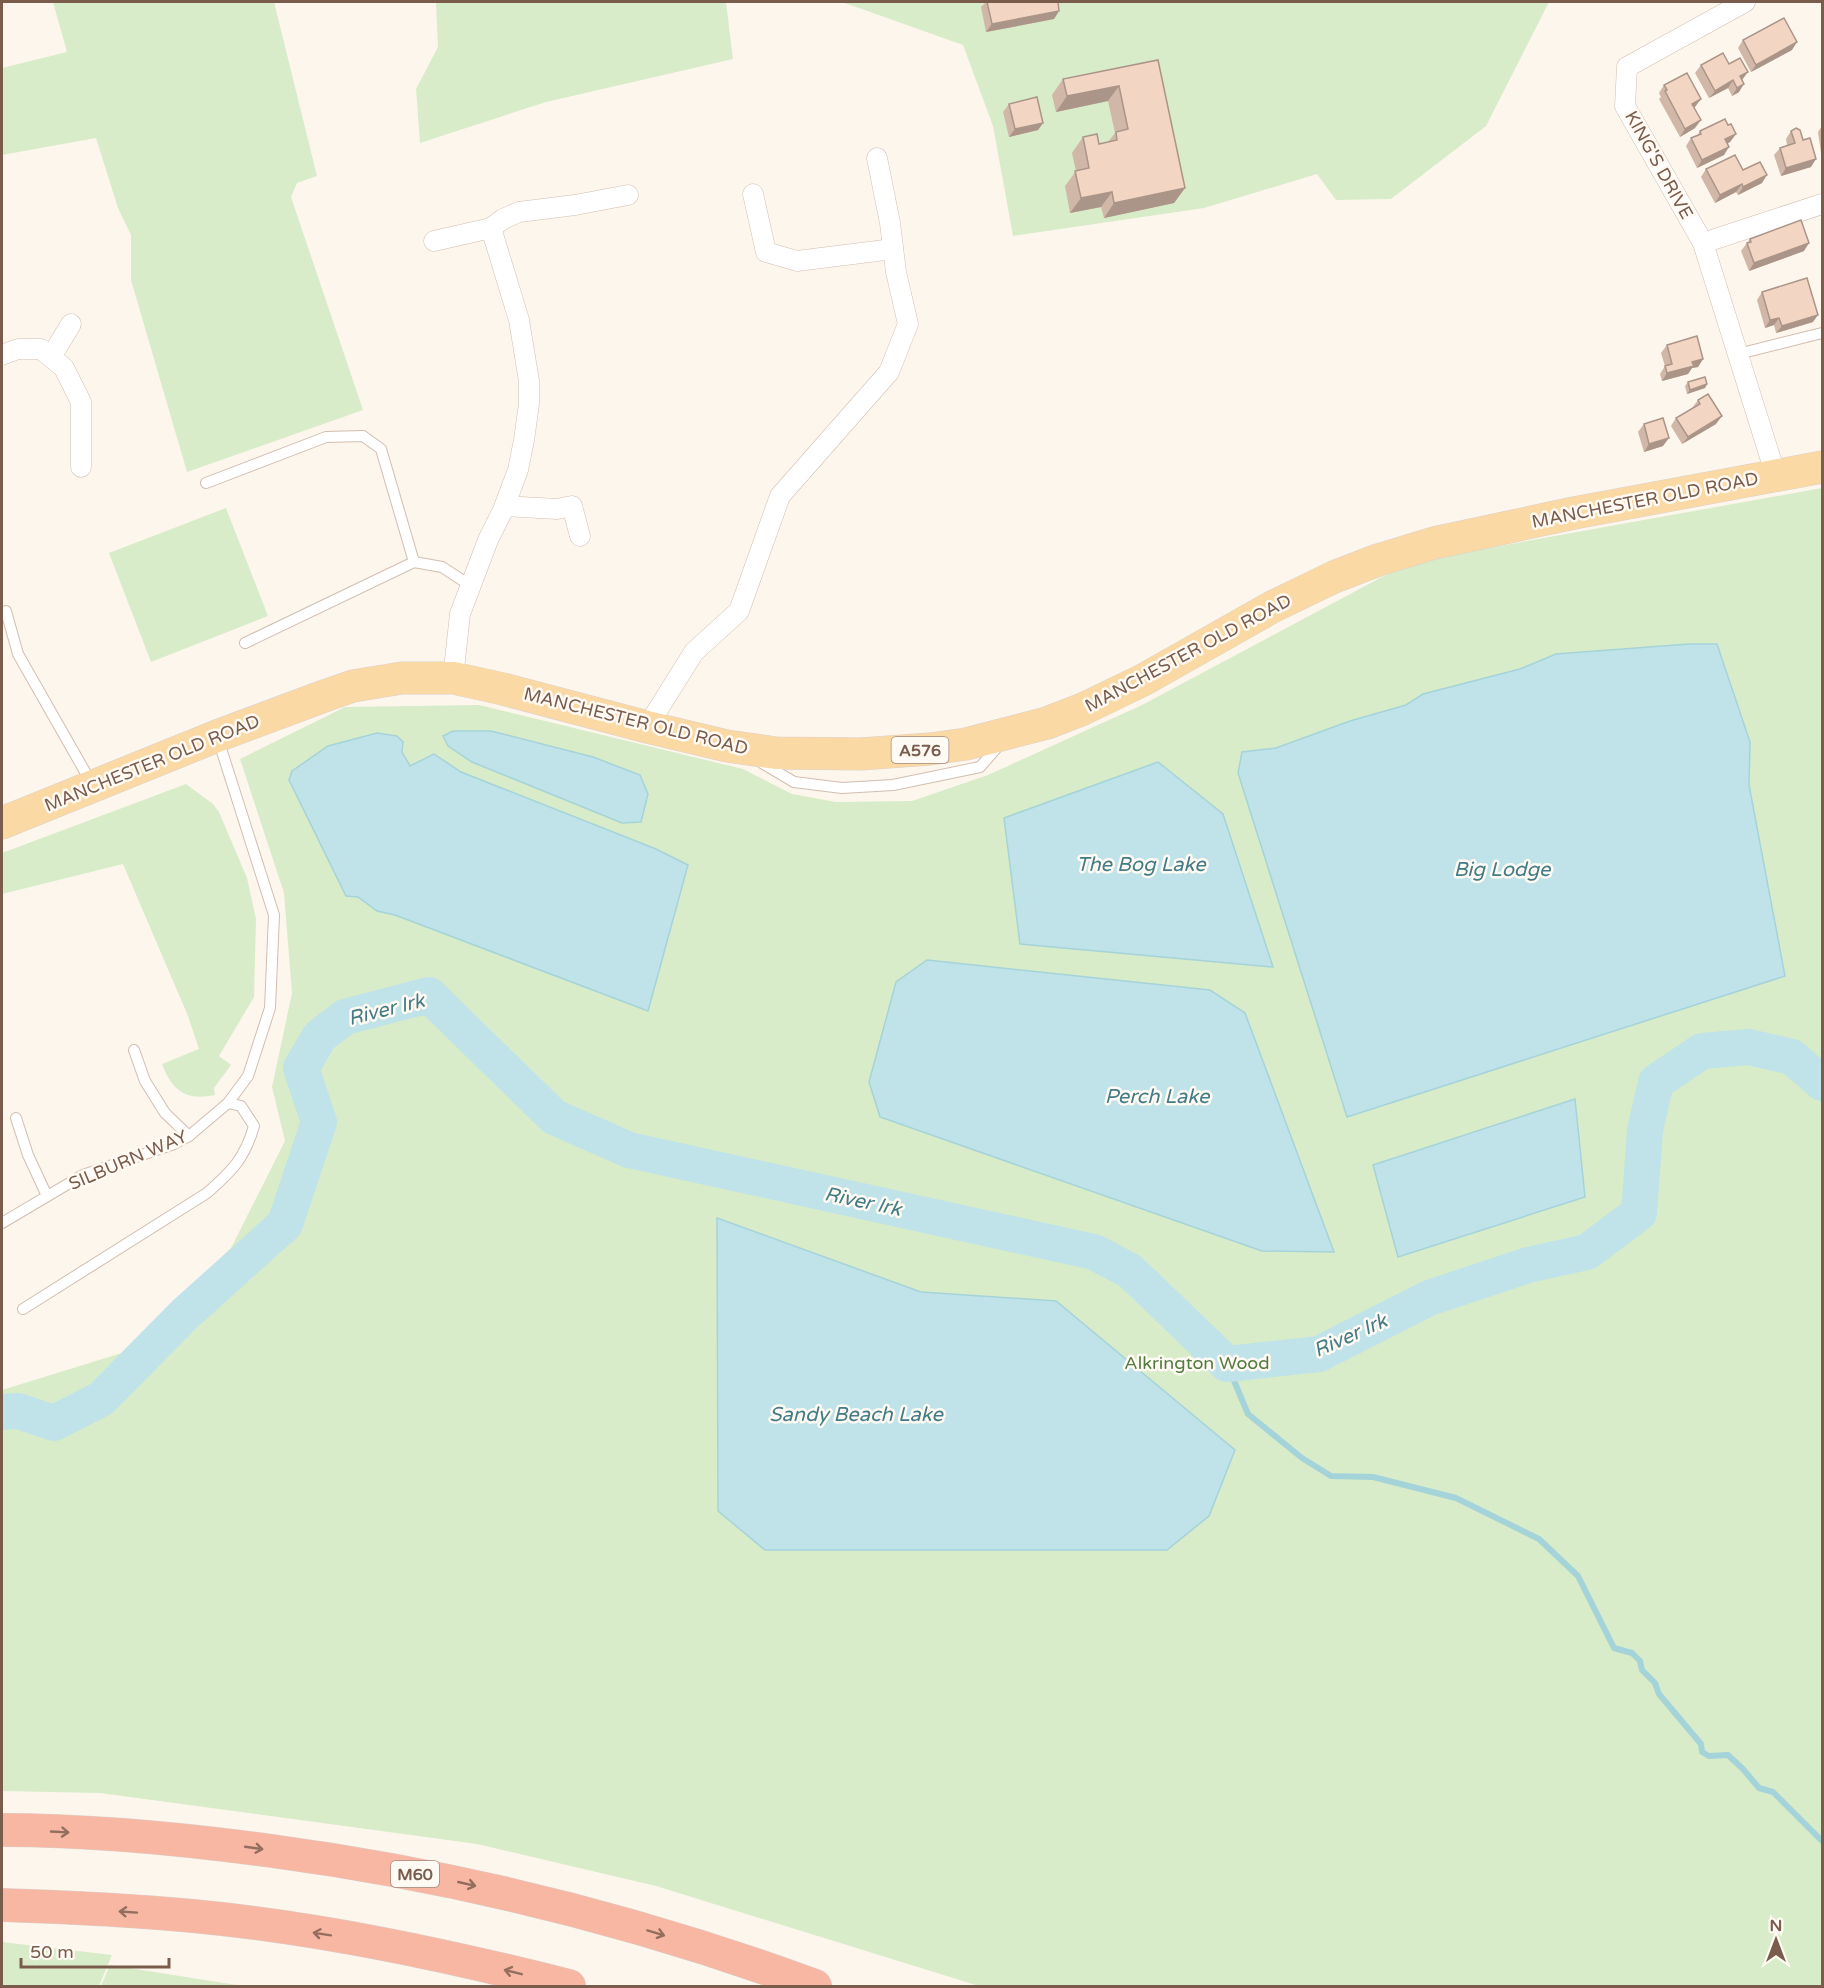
<svg xmlns="http://www.w3.org/2000/svg" width="1824" height="1988" viewBox="0 0 1824 1988" font-family="'Varela Round',sans-serif">
<style>
.green{fill:#d8ecc9}
.water{fill:#bfe3e8;stroke:#a5d3da;stroke-width:1.5}
.lines{fill:none;stroke-linecap:round;stroke-linejoin:round}
.stream{stroke:#a5d3da;stroke-width:6}
.river{stroke:#bfe3e8;stroke-width:36}
.service-casing{stroke:#d1beb0;stroke-width:12}
.minor-casing{stroke:#d1beb0;stroke-width:21}
.primary-casing{stroke:#dad1cd;stroke-width:33}
.motorway-casing{stroke:#dad1cd;stroke-width:34}
.service{stroke:#fff;stroke-width:10}
.minor{stroke:#fff;stroke-width:20}
.primary{stroke:#fbd9a5;stroke-width:32}
.motorway{stroke:#f7b7a3;stroke-width:33}
.wall{fill:#d1b7a8}
.shaded-wall{fill:#aa9588}
.building{fill:#f3d5c3;stroke:#aa9588;stroke-width:1.5}
.oneway{stroke:#936e5e}
.labels{text-anchor:middle;stroke-width:5;stroke-linejoin:round;paint-order:stroke}
.shield{fill:#fffaf3;stroke:#a28b7f;stroke-width:1.5}
.shield-label{font-size:16px;font-weight:bold;fill:#7a5c4d}
.street-label{font-size:18px;fill:#7a5c4d;stroke:#fffaf3}
.park-label{font-size:18px;fill:#537a41;stroke:#fffaf3}
.water-label{font-size:20px;font-style:italic;fill:#437c86;stroke:#fffaf3}
</style>
<rect width="100%" height="100%" fill="#fdf6ec"/>
<g class="green">
<polygon points="53,2 274,2 317,176 297,183 291,197 363,410 187,472 131,280 131,235 118,208 96,138 2,155 2,68 67,52"/>
<polygon points="436,2 726,2 733,59 546,102 420,143 416,89 438,47"/>
<polygon points="842,2 1549,2 1486,126 1391,199 1336,200 1317,174 1204,208 1013,236 993,126 963,45"/>
<polygon points="1822,488 1822,1986 979,1986 656,1886 477,1844 100,1793 2,1791 2,1390 125,1352 231,1248 285,1141 272,1087 292,993 284,893 240,759 345,707 479,705 743,769 792,794 836,802 912,801 988,775 1142,705 1410,562"/>
<polygon points="226,508 268,616 151,662 109,553"/>
<path d="M186 784 213 804 219 812 247 878 256 919 254 997 219 1056 231 1065 214 1088 215 1095C186 1101 172 1091 162 1064L199 1049 188 1016 123 864 2 894V853Z"/>
<polygon points="2,1942 112,1955 99,1986 2,1986"/>
<polygon points="110,1965 243,1986 101,1986"/>
</g>
<g class="water">
<polygon points="1689,644 1717,644 1750,742 1749,785 1785,976 1347,1117 1238,773 1242,752 1276,748 1350,721 1406,705 1423,694 1520,669 1556,654"/>
<polygon points="453,731 491,731 593,757 640,775 648,794 641,822 622,823 472,762 448,746 443,736"/>
<polygon points="377,733 397,736 403,742 402,752 410,766 434,754 461,772 656,849 688,865 648,1011 395,915 377,911 358,897 346,896 289,780 292,771 328,746"/>
<polygon points="1158,762 1223,814 1273,967 1020,944 1004,818"/>
<polygon points="927,960 1210,990 1245,1013 1334,1252 1262,1251 880,1117 869,1082 896,982"/>
<polygon points="1575,1099 1585,1197 1398,1257 1373,1165"/>
<polygon points="717,1218 921,1292 1056,1301 1235,1450 1209,1516 1167,1550 765,1550 718,1511"/>
</g>
<g class="lines">
<polyline class="stream" points="1227,1364 1248,1414 1302,1458 1331,1476 1373,1477 1456,1498 1539,1539 1578,1576 1614,1648 1632,1653 1640,1661 1642,1670 1655,1683 1659,1694 1701,1744 1702,1752 1709,1756 1728,1755 1743,1769 1759,1788 1773,1792 1822,1841"/>
<polyline class="river" points="2,1412 18,1411 54,1423 101,1399 185,1314 285,1224 319,1122 301,1068 320,1036 345,1017 429,995 554,1117 629,1150 1094,1252 1130,1271 1227,1364 1319,1354 1429,1298 1528,1265 1587,1252 1639,1213 1645,1130 1656,1082 1702,1051 1749,1047 1792,1057 1822,1083"/>
<g class="service-casing">
<g id="service">
<polyline points="1738,354 1822,333"/>
<polyline points="206,483 326,437 363,436 381,449 414,562 442,567 471,586"/>
<polyline points="6,611 18,654 92,784"/>
<polyline points="245,643 414,562"/>
<polyline points="762,763 794,782 842,788 893,785 980,767 1001,743"/>
<polyline points="134,1050 145,1081 165,1113 189,1136"/>
<polyline points="16,1118 28,1155 47,1196"/>
<polyline points="2,1223 83,1175 174,1144 189,1136 228,1103 248,1076 270,1008 274,915 218,739"/>
<path d="M23 1309 207 1193C232 1171 245 1158 254 1126L241 1106 228 1103"/>
</g>
</g>
<g class="minor-casing">
<g id="minor">
<polyline points="1745,2 1627,67 1625,106 1703,243 1776,476"/>
<polyline points="753,194 766,252 797,261 893,249"/>
<polyline points="434,241 491,228 503,219 519,212 575,205 628,195"/>
<polyline points="1703,243 1822,204"/>
<polyline points="2,355 18,349 41,349 64,368 81,402 81,467"/>
<polyline points="51,357 71,324"/>
<polyline points="505,506 557,509 572,506 580,536"/>
<polyline points="453,678 460,614 488,540 503,510 518,470 524,440 529,404 529,381 519,320 491,228"/>
<polyline points="647,727 694,652 739,611 780,496 889,372 908,324 896,272 890,223 877,158"/>
</g>
</g>
<g class="primary-casing">
<polyline id="primary" points="2,823 217,736 327,695 353,686 402,678 453,678 503,689 647,727 727,746 776,753 861,754 930,749 966,744 1047,723 1083,709 1143,680 1272,607 1334,577 1378,560 1434,543 1574,513 1822,467"/>
</g>
<g class="motorway-casing">
<g id="motorway">
<path d="M2 1830C92 1830 183 1839 272 1851 458 1876 639 1921 815 1986"/>
<path d="M2 1905C65 1907 129 1910 193 1916 320 1928 446 1955 569 1986"/>
</g>
</g>
<use href="#service" class="service"/>
<use href="#minor" class="minor"/>
<use href="#primary" class="primary"/>
<use href="#motorway" class="motorway"/>
</g>
<g class="wall">
<polygon points="986,2 1058,2 1059,11 1054,19 986,32 981,7"/>
<polygon points="1743,40 1792,50 1751,72 1738,48"/>
<polygon points="1158,60 1185,188 1174,203 1104,218 1101,207 1070,213 1065,186 1076,171 1072,153 1083,137 1099,144 1108,142 1115,133 1108,101 1056,112 1052,95 1063,79"/>
<polygon points="1729,64 1742,80 1739,92 1732,96 1728,88 1709,98 1695,73 1701,65"/>
<polygon points="1664,85 1695,107 1694,108 1695,128 1680,137 1659,99 1661,97 1659,93"/>
<polygon points="1009,104 1043,123 1038,130 1009,137 1003,112"/>
<polygon points="1822,126 1822,160 1818,132"/>
<polygon points="1700,131 1736,134 1730,142 1727,144 1724,155 1697,168 1686,146 1691,138 1697,136"/>
<polygon points="1791,131 1811,167 1781,176 1774,155 1780,148 1787,145 1786,139"/>
<polygon points="1706,169 1762,183 1738,195 1736,192 1715,203 1701,177"/>
<polygon points="1750,239 1804,251 1749,271 1741,251"/>
<polygon points="1762,292 1813,322 1776,333 1774,325 1765,328 1757,300"/>
<polygon points="1667,345 1703,359 1698,367 1692,368 1688,374 1662,381 1660,374 1665,366 1661,353"/>
<polygon points="1688,382 1707,384 1705,388 1687,394 1685,386"/>
<polygon points="1698,400 1716,424 1682,444 1671,426 1676,418 1692,408"/>
<polygon points="1644,424 1663,446 1644,452 1638,432"/>
</g>
<g class="shaded-wall">
<polygon points="1059,11 1054,19 986,32 992,24"/>
<polygon points="1797,42 1792,50 1751,72 1756,65"/>
<polygon points="1748,72 1742,80 1735,84 1740,76"/>
<polygon points="1733,80 1728,88 1709,98 1715,91"/>
<polygon points="1744,84 1739,92 1732,96 1737,88"/>
<polygon points="1119,86 1108,101 1056,112 1067,96"/>
<polygon points="1701,99 1695,107 1687,112 1692,104"/>
<polygon points="1701,120 1695,128 1680,137 1685,129"/>
<polygon points="1043,123 1038,130 1009,137 1015,129"/>
<polygon points="1736,134 1730,142 1720,147 1725,139"/>
<polygon points="1729,147 1724,155 1697,168 1702,160"/>
<polygon points="1816,159 1811,167 1781,176 1786,168"/>
<polygon points="1767,175 1762,183 1738,195 1743,187"/>
<polygon points="1742,184 1736,192 1715,203 1720,195"/>
<polygon points="1185,188 1174,203 1104,218 1114,203"/>
<polygon points="1112,192 1101,207 1070,213 1081,198"/>
<polygon points="1809,243 1804,251 1749,271 1754,263"/>
<polygon points="1818,315 1813,322 1776,333 1782,326"/>
<polygon points="1779,318 1774,325 1765,328 1770,320"/>
<polygon points="1703,359 1698,367 1692,368 1688,374 1662,381 1667,373 1692,362"/>
<polygon points="1707,384 1705,388 1687,394 1690,390"/>
<polygon points="1722,416 1716,424 1682,444 1688,437"/>
<polygon points="1669,438 1663,446 1644,452 1649,444"/>
</g>
<g class="building">
<polygon points="987,2 1058,2 1059,11 992,24"/>
<polygon points="1784,18 1797,42 1756,65 1743,40"/>
<polygon points="1723,53 1729,64 1740,58 1748,72 1740,76 1744,84 1737,88 1733,80 1715,91 1701,65"/>
<polygon points="1158,60 1185,188 1114,203 1112,192 1081,198 1075,171 1089,168 1083,137 1097,134 1099,144 1117,140 1116,132 1128,129 1119,86 1067,96 1063,79"/>
<polygon points="1687,73 1701,99 1692,104 1701,120 1685,129 1665,91 1667,90 1664,85"/>
<polygon points="1037,97 1043,123 1015,129 1009,104"/>
<polygon points="1725,119 1728,125 1731,124 1736,134 1725,139 1729,147 1702,160 1691,138 1701,134 1700,131"/>
<polygon points="1796,128 1800,130 1803,140 1810,138 1816,159 1786,168 1780,148 1795,143 1791,131"/>
<polygon points="1735,155 1743,170 1760,162 1767,175 1743,187 1742,184 1720,195 1706,169"/>
<polygon points="1801,220 1809,243 1754,263 1747,243 1751,242 1750,239"/>
<polygon points="1807,278 1818,315 1782,326 1779,318 1770,320 1762,292"/>
<polygon points="1697,336 1703,359 1692,362 1694,366 1667,373 1665,366 1672,364 1667,345"/>
<polygon points="1705,377 1707,384 1690,390 1688,382"/>
<polygon points="1708,394 1722,416 1688,437 1676,418 1700,404 1698,400"/>
<polygon points="1663,418 1669,438 1649,444 1644,424"/>
</g>
<defs><path id="oneway-shaft" d="M-6 0H5M1.5-3L5.5 0L1.5 3" fill="none" stroke-width="1.6" stroke-linecap="round" stroke-linejoin="round" transform="scale(1.5)"/></defs>
<g class="oneway">
<use href="#oneway-shaft" transform="translate(60 1832) rotate(3)"/>
<use href="#oneway-shaft" transform="translate(254 1848) rotate(8)"/>
<use href="#oneway-shaft" transform="translate(467 1884) rotate(13)"/>
<use href="#oneway-shaft" transform="translate(128 1912) rotate(-176)"/>
<use href="#oneway-shaft" transform="translate(656 1933) rotate(17)"/>
<use href="#oneway-shaft" transform="translate(322 1934) rotate(-171)"/>
<use href="#oneway-shaft" transform="translate(513 1972) rotate(-166)"/>
</g>
<g class="labels">
<g class="shield">
<rect x="891.5" y="737" width="57" height="26" rx="4.5"/>
<rect x="391" y="1861" width="48" height="26" rx="4.5"/>
</g>
<g class="shield-label">
<text x="920" y="756">A576</text>
<text x="415" y="1880">M60</text>
</g>
<g class="street-label">
<text transform="translate(1659 165) rotate(61)" y="6">KING'S DRIVE</text>
<text transform="translate(1645 500) rotate(-11)" y="6">MANCHESTER OLD ROAD</text>
<text transform="translate(1188 653) rotate(-28)" y="6">MANCHESTER OLD ROAD</text>
<text transform="translate(636 721) rotate(14)" y="6">MANCHESTER OLD ROAD</text>
<text transform="translate(152 763) rotate(-22)" y="6">MANCHESTER OLD ROAD</text>
<text transform="translate(128 1160) rotate(-23)" y="6">SILBURN WAY</text>
</g>
<g class="park-label">
<text x="1197" y="1369">Alkrington Wood</text>
</g>
<g class="water-label">
<text x="1141" y="871">The Bog Lake</text>
<text x="1502" y="876">Big Lodge</text>
<text transform="translate(386 1009) rotate(-14)" y="7">River Irk</text>
<text x="1157" y="1103">Perch Lake</text>
<text transform="translate(863 1201) rotate(12)" y="7">River Irk</text>
<text transform="translate(1350 1335) rotate(-24)" y="7">River Irk</text>
<text x="856" y="1421">Sandy Beach Lake</text>
</g>
</g>
<rect width="1824" height="1988" fill="none" stroke="#7a5c4d" stroke-width="6"/>
<g transform="translate(1776 1940)" stroke="#fffaf3" stroke-width="4.5" paint-order="stroke">
<path d="M0-4.5L10 22L0 15L-10 22Z" fill="#7a5c4d"/>
<text y="-9" font-size="16" font-weight="bold" text-anchor="middle" fill="#7a5c4d">N</text>
</g>
<path d="M21 1958v9h148v-9" fill="none" stroke="#7a5c4d" stroke-width="3"/>
<text x="30" y="1958" font-size="18" fill="#7a5c4d" stroke="#fffaf3" stroke-width="4.5" paint-order="stroke">50 m</text>
</svg>
